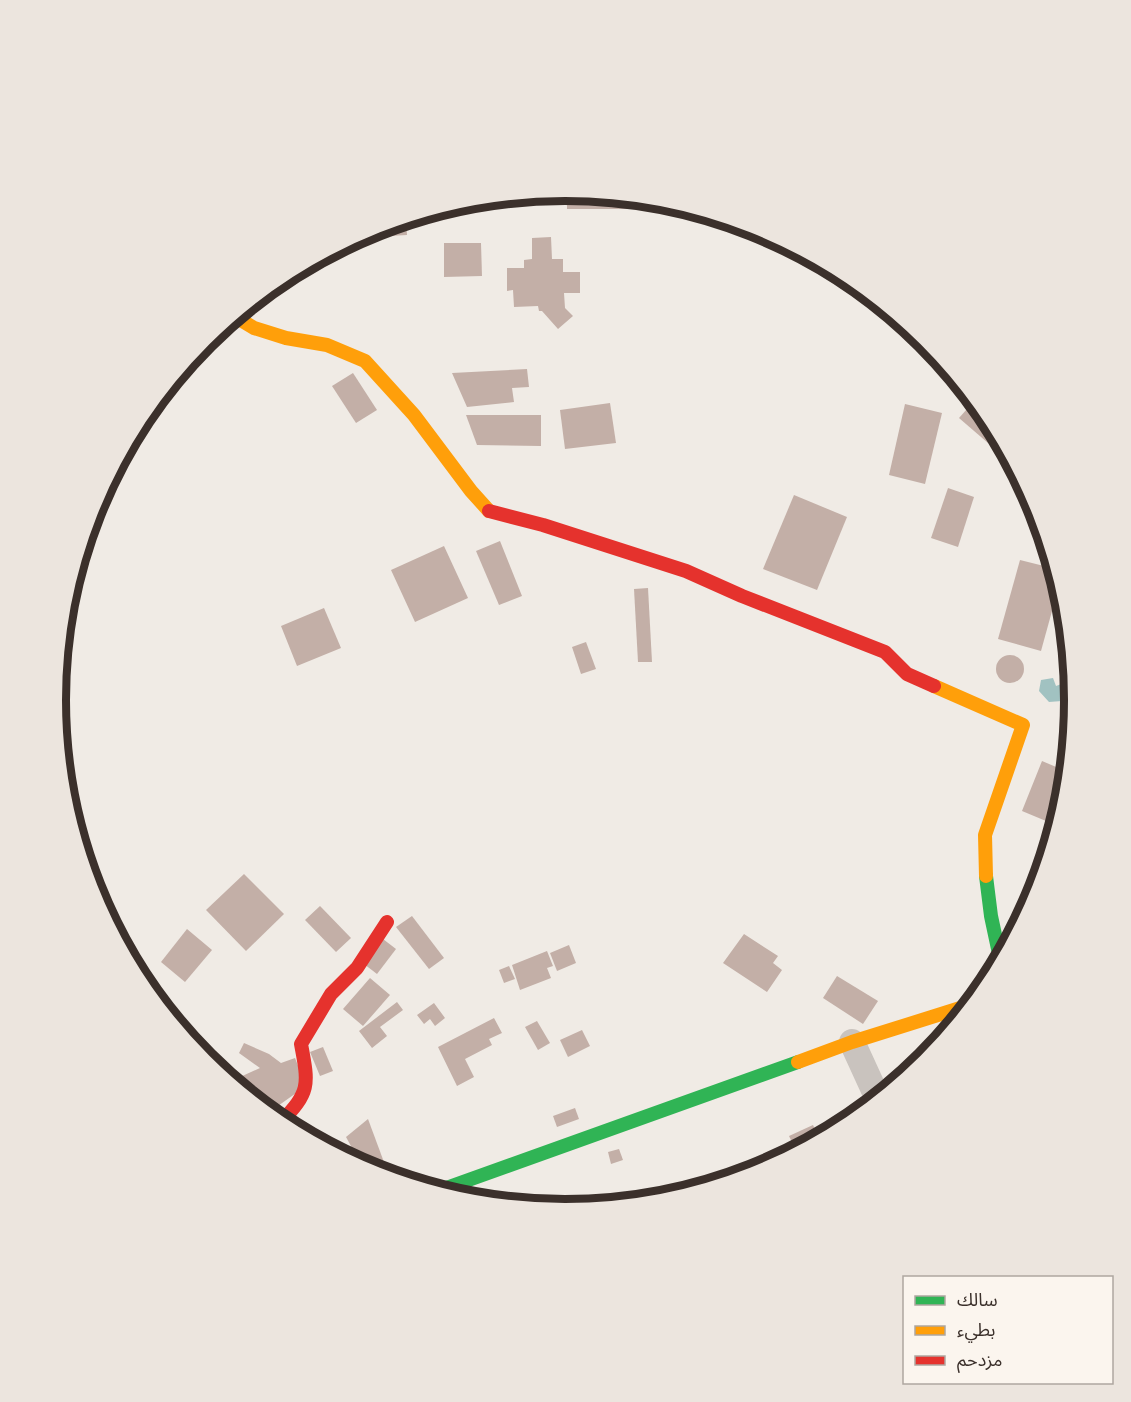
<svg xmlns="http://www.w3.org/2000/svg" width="1131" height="1402" viewBox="0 0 1131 1402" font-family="Manrope,'Noto Sans Arabic',sans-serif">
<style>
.water{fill:#a1c2c1}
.building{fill:#c3afa7}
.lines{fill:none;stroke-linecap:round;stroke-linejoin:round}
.street{stroke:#c9c3be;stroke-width:26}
.fast{stroke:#30b455;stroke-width:14}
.slow{stroke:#ff9f0a;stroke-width:14}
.jam{stroke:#e5322d;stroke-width:14}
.rim{fill:none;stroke:#3b302b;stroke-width:8}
</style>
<rect width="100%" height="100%" fill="#f0ebe5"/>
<polygon class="water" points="1064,674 1073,675 1075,700 1049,702 1039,691 1041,680 1053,678 1056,686 1064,683"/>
<g class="building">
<polygon points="566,191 637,198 637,209 567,209 567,204 528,203 528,195"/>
<polygon points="406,219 407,235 355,238 371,230"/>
<polygon points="551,237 552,259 563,259 563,272 580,272 580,293 564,293 565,308 573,316 558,329 542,311 539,311 538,306 514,307 513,290 507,291 507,268 524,268 524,260 532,259 532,238"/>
<polygon points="444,243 481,243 482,276 444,277"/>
<polygon points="845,275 864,290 862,296 840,288"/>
<polygon points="527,369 529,387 512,388 514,402 467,407 452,373"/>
<polygon points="353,373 377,410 356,423 332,386"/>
<polygon points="975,400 990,418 997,432 988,443 959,418"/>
<polygon points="610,403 616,443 565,449 560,410"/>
<polygon points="905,404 942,413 925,484 889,475"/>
<polygon points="466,415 541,415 541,446 477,445"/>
<polygon points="948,488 974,497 958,547 931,538"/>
<polygon points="794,495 847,517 817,590 763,569"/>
<polygon points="500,541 522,596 499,605 476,551"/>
<polygon points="444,546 468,598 415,622 391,570"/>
<polygon points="1020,560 1056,569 1060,582 1041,651 998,639"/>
<polygon points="648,588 652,662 638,662 634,589"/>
<polygon points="324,608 341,648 297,666 281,626"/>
<polygon points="586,642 596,669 581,674 572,647"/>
<circle cx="1010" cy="669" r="14"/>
<polygon points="1042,761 1068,772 1066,801 1058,826 1022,811"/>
<polygon points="244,874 284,914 246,951 206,910"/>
<polygon points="320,906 351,938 336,952 305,920"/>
<polygon points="412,916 444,958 429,969 396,927"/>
<polygon points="187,929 212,950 185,982 161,962"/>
<polygon points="744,934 778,956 773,963 782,970 767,992 723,963"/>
<polygon points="383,939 396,949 377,974 364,964"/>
<polygon points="569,945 576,963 557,971 550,953"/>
<polygon points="547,951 553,966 547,968 551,978 520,990 512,965"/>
<polygon points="509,966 515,979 504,983 499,970"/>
<polygon points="837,976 878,1001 863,1024 823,998"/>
<polygon points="370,978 390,995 363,1026 343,1009"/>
<polygon points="397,1002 403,1010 380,1027 387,1036 372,1048 359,1031"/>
<polygon points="434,1003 445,1018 435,1026 430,1019 424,1024 417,1015"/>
<polygon points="494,1018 502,1033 489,1039 492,1045 465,1059 474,1077 457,1086 438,1047"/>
<polygon points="537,1021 550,1043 538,1050 525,1027"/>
<polygon points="582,1030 590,1046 568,1057 560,1040"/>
<polygon points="946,1037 927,1060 919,1046"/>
<polygon points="244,1043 269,1054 281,1063 295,1058 306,1086 268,1113 229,1082 260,1068 239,1053"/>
<polygon points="323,1047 333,1071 320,1076 310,1052"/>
<polygon points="575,1108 579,1119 557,1127 553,1116"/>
<polygon points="368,1119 388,1173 363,1168 346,1137"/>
<polygon points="813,1125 820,1140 797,1153 789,1136"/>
<polygon points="619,1149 623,1160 611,1164 608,1152"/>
</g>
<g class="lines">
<polyline class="street" points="852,1042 879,1101"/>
<g class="fast">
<polyline points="986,876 991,916 1001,963"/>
<polyline points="435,1192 798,1062"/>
</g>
<g class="slow">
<polyline points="234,316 254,328 286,338 327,345 365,361 414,415 471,491 489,511"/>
<polyline points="934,686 1023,725 985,835 986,876"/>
<polyline points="798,1062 852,1042 973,1004"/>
</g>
<g class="jam">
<polyline points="489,511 543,525 686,571 742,596 885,652 907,674 934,686"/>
<path d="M280 1123C310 1092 309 1086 301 1044L331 994 357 968 387 922"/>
</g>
</g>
<path d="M0 0H1131V1402H0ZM66 700a499 499 0 1 1 998 0a499 499 0 1 1-998 0Z" fill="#ece5de" fill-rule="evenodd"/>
<path class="rim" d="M66 700a499 499 0 1 1 998 0a499 499 0 1 1-998 0Z"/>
<rect x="903" y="1276" width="210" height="108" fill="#fbf5ee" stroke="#aea6a0" stroke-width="1.5"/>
<rect x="915" y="1296" width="30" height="9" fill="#30b455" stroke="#aea6a0" stroke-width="1.5"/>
<text x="957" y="1306" font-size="18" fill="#3b302b">سالك</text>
<rect x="915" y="1326" width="30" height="9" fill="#ff9f0a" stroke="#aea6a0" stroke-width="1.5"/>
<text x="957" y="1336" font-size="18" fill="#3b302b">بطيء</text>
<rect x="915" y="1356" width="30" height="9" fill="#e5322d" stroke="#aea6a0" stroke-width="1.5"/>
<text x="957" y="1366" font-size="18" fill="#3b302b">مزدحم</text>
</svg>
